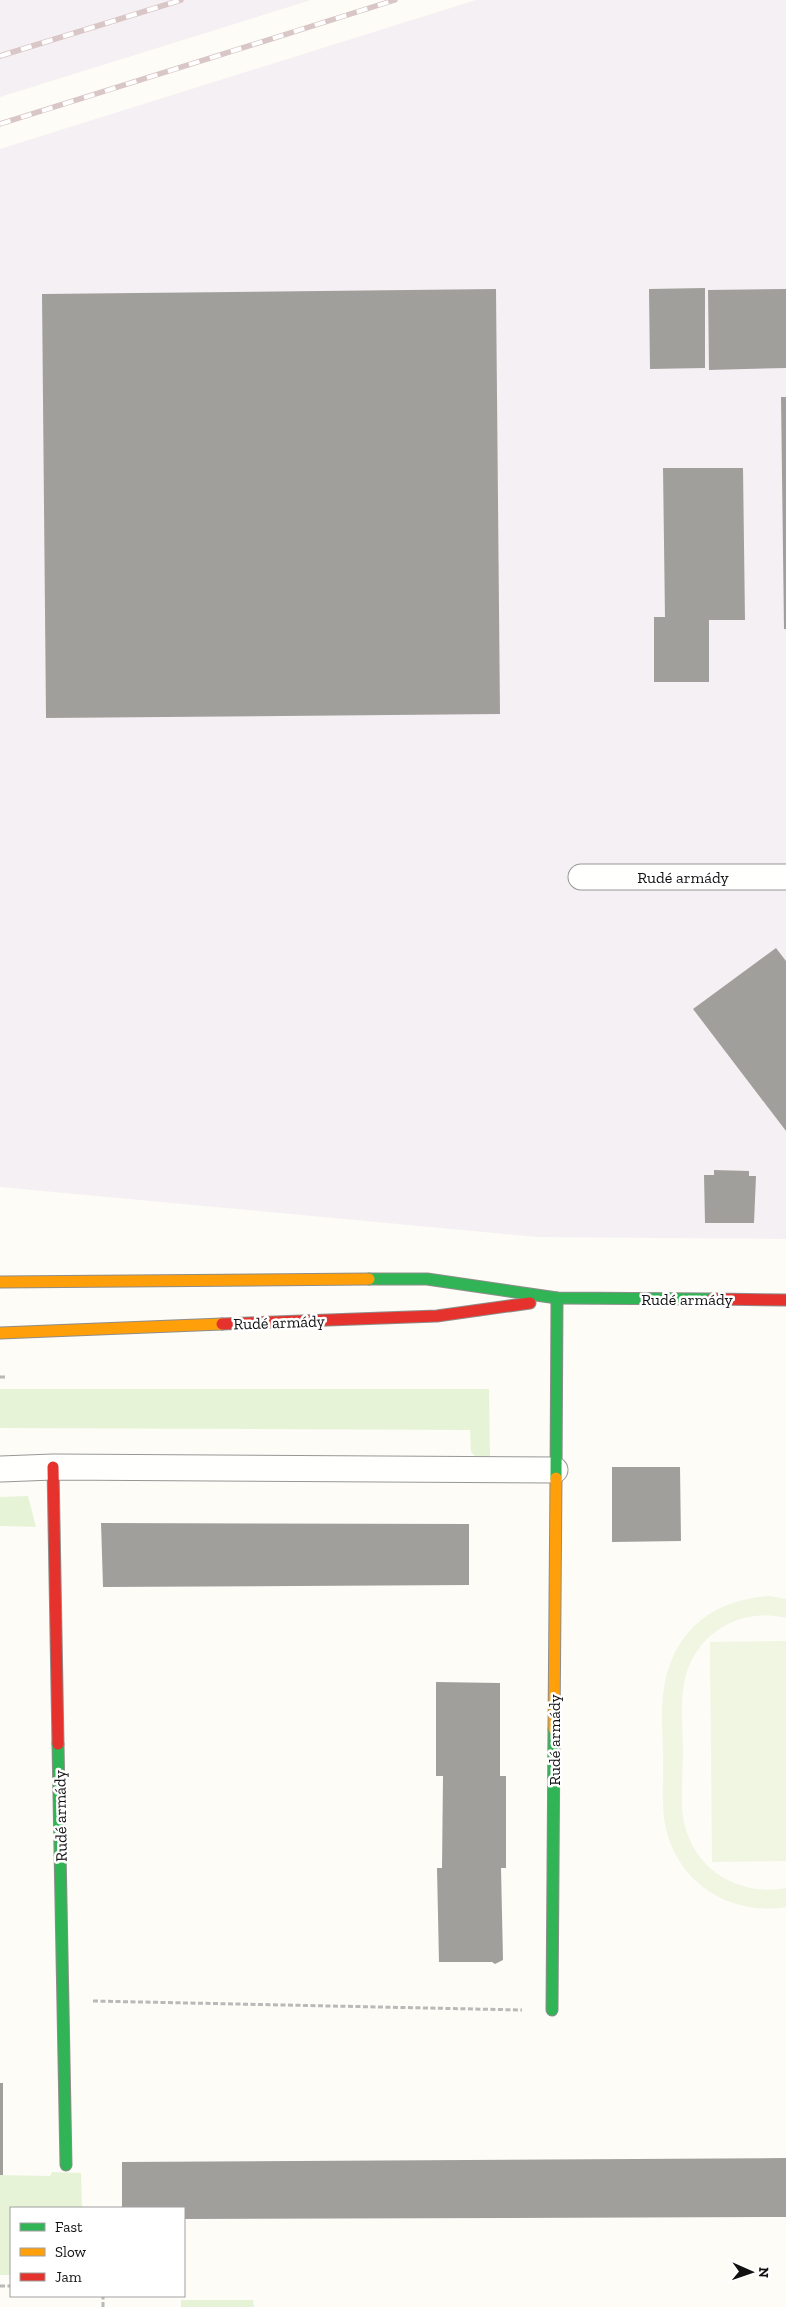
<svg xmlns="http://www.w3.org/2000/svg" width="786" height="2307" viewBox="0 0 786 2307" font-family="'Zilla Slab',serif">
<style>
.industrial{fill:#f5f0f3}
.green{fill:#e7f3d7}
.pitch{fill:#f0f6e1}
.building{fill:#a19f9c}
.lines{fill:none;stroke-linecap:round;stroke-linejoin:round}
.street-casing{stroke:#979795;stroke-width:27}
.fast-casing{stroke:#8e8d8b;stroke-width:13}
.slow-casing{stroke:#8e8d8b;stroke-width:13}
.jam-casing{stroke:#8e8d8b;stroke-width:13}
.path{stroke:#b9b9b8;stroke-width:3;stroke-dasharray:5 2.5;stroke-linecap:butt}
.street{stroke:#fffffe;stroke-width:25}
.fast{stroke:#30b455;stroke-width:11}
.slow{stroke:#ff9f0a;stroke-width:11}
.jam{stroke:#e5322d;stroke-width:11}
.rail-casing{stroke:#d9c6c7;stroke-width:5.5}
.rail{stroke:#fff;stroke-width:4;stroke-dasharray:11;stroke-linecap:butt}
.labels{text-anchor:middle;stroke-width:5;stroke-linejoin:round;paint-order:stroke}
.street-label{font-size:16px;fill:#111;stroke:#fff}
</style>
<rect width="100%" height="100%" fill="#fdfcf7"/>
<g class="industrial">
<polygon points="0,0 311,0 0,97"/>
<polygon points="476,0 786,0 786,1239 538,1237 0,1187 0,149"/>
</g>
<g class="green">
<polygon points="0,1389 489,1389 490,1457 475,1456 471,1452 470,1430 0,1428"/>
<polygon points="28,1496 36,1527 0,1526 0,1497"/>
<polygon points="52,2172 81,2173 82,2208 11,2208 11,2275 0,2275 0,2175 50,2176"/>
<polygon points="181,2300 253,2300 254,2307 181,2307"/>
</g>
<g class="pitch">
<path d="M769 1596 786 1599V1618C739 1606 692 1636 684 1684 680 1705 683 1730 683 1752 683 1773 680 1796 683 1817 691 1868 737 1897 786 1888V1907C735 1916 683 1887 668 1836 660 1811 664 1782 663 1756 663 1736 661 1715 663 1695 670 1634 709 1600 769 1596Z"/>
<polygon points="786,1641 786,1861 712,1862 710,1642"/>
</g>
<g class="building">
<polygon points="705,288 705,368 650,369 649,289"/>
<polygon points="496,289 500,714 46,718 42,294"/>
<polygon points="786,289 786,368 709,370 708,290"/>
<polygon points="781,397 786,397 786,629 784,629"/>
<polygon points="663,468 743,468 745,620 709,620 709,682 654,682 654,617 665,617"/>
<polygon points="776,948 786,961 786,1131 693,1009"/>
<polygon points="714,1170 749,1171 749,1176 756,1176 754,1223 705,1223 704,1175 714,1175"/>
<polygon points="612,1467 680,1467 681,1541 612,1542"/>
<polygon points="101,1523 469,1524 469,1585 103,1587"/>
<polygon points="436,1682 500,1683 500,1776 506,1776 506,1868 501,1868 503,1960 495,1964 492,1962 439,1962 437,1868 442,1868 443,1776 436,1776"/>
<rect x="0" y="2083" width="3" height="92"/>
<polygon points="786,2158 786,2217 184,2219 184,2208 122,2208 122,2162"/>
</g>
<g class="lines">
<g class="street-casing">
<g id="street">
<polyline points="581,877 786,877"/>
<polyline points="1,1469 53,1467 555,1470"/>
</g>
</g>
<g class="fast-casing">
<g id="fast">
<polyline points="369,1279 427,1279 557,1298 712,1299"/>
<polyline points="556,1478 557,1298"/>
<polyline points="58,1744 66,2165"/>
<polyline points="552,2010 554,1729"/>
</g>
</g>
<g class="slow-casing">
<g id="slow">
<polyline points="0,1282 369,1279"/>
<polyline points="0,1333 222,1324"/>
<polyline points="554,1729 556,1478"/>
</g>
</g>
<g class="jam-casing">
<g id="jam">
<polyline points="712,1299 786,1300"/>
<polyline points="222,1324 437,1316 530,1303"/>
<polyline points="53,1467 58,1744"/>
</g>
</g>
<g class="path">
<polyline points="0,1377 7,1377"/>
<polyline points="93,2001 522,2010"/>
<polyline points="0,2286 11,2286"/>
<polyline points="103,2307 103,2296"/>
</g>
<use href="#street" class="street"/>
<use href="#fast" class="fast"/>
<use href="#slow" class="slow"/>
<use href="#jam" class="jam"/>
<g class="rail-casing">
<g id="rail">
<polyline points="0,56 181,0"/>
<polyline points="0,124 395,0"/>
</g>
</g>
<use href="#rail" class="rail"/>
</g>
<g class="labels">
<g class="street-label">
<text x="683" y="883">Rudé armády</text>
<text x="687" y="1305">Rudé armády</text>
<text transform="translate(279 1322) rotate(-2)" y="6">Rudé armády</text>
<text transform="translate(554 1740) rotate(-90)" y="6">Rudé armády</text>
<text transform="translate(60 1816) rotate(-91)" y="6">Rudé armády</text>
</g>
</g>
<rect x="10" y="2207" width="175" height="90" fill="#ffffff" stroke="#a0a0a0"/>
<rect x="20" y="2223" width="25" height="8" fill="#30b455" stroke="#a0a0a0"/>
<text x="55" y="2232" font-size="15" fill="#111111">Fast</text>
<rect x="20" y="2248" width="25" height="8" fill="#ff9f0a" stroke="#a0a0a0"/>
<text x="55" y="2257" font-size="15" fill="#111111">Slow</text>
<rect x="20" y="2273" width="25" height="8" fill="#e5322d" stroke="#a0a0a0"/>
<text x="55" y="2282" font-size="15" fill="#111111">Jam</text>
<g transform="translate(751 2272) rotate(92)" stroke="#ffffff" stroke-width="4" paint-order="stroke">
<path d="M0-4L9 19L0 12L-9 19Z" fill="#111111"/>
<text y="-8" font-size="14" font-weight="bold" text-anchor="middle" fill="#111111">N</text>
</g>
</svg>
